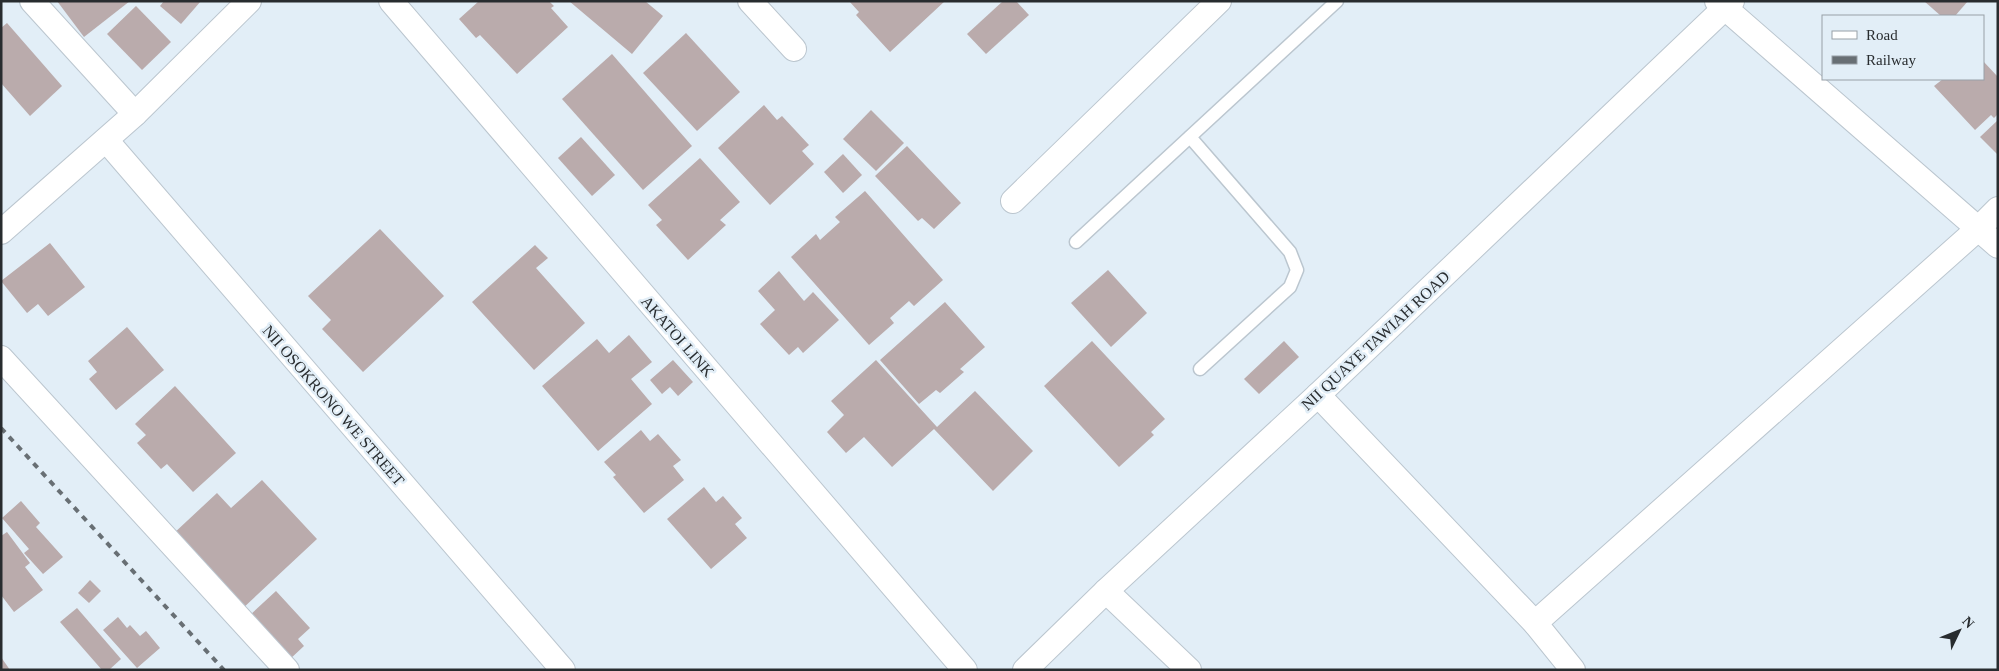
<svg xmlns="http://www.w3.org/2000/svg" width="1999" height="671" viewBox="0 0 1999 671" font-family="'Times New Roman',serif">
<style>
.building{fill:#baabac}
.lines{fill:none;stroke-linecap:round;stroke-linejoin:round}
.service-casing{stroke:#bbc6cf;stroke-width:15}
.minor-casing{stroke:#bbc6cf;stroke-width:26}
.service{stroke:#fff;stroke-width:12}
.minor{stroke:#fff;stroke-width:24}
.rail{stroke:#686f74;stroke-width:4;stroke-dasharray:6 6;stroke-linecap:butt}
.labels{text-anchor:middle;stroke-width:5;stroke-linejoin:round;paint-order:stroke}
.street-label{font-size:16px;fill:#282c2f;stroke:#e2eef7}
</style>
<rect width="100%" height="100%" fill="#e2eef7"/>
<g class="building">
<polygon points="57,1 130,1 84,37"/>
<polygon points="164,1 201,1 181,24 160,6"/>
<polygon points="479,1 549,1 554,6 551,8 568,27 517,74 480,35 476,38 459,19"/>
<polygon points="569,1 645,1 663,16 632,54"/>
<polygon points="849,1 945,1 890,52 856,15 859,12"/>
<polygon points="1003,1 1016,1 1029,15 986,54 967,34"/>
<polygon points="1924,1 1968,1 1955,16 1941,16"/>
<polygon points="136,6 171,42 142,70 107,34"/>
<polygon points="7,23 62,86 30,116 1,83 1,28"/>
<polygon points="686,33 740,92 697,131 643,73"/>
<polygon points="612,54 692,146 643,190 562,99"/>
<polygon points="1983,61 1998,77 1998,114 1994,118 1991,115 1975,130 1934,86 1943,79 1983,79"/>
<polygon points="764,105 777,120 782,116 809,145 802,151 814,164 770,205 718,148"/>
<polygon points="871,110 904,143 876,171 843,139"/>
<polygon points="1998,120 1998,155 1980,137"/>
<polygon points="581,137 615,175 592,196 558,158"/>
<polygon points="907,146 961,203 934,229 922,218 918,221 875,176"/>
<polygon points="843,154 862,175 843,193 824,172"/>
<polygon points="700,158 740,202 720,220 726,225 688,260 656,225 662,220 648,205"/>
<polygon points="865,191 943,280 914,306 909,301 890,318 894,323 869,345 791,257 816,234 820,240 840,222 835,217"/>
<polygon points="380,229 444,296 363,372 322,329 331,320 308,296"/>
<polygon points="50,243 85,287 48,316 38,304 27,313 1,281"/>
<polygon points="535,245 548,258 536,268 585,323 534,370 472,302"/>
<polygon points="1108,270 1147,313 1111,347 1071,303"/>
<polygon points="779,271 804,301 813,292 839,320 803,353 798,347 789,355 760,324 775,310 758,291"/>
<polygon points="945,302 985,347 960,369 964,372 940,393 936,390 919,404 880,360"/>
<polygon points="127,327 164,370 116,410 89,379 97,372 88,361"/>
<polygon points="629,335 652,362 631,379 652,404 598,451 542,386 597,339 609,353"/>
<polygon points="1092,341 1165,419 1151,432 1154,435 1119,467 1044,386"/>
<polygon points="1284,341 1299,357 1259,394 1244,379"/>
<polygon points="673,360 693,382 678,396 670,387 662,394 650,380"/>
<polygon points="876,360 937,427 975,391 1033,451 993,491 934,429 892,467 864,437 846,453 827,432 844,415 831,401"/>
<polygon points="175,386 236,453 193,492 167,464 161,469 137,443 146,435 135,424"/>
<polygon points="641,430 650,441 658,434 681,460 673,466 684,480 644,513 613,477 616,475 604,462"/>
<polygon points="262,480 317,539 241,610 172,535 217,493 231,508"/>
<polygon points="704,487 716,502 723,496 742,518 735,524 747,538 711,569 667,519"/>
<polygon points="21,501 40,523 36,527 63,557 43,574 24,553 29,549 2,518"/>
<polygon points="7,532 30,563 25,567 43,590 14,612 1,595 1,536"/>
<polygon points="90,580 101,591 89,603 78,593"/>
<polygon points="276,591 310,628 298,639 304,646 289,660 249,616"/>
<polygon points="77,608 121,659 109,670 102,670 60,622"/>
<polygon points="118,617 127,628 130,625 140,636 146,631 160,648 137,668 103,630"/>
<polygon points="1,657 10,670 1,670"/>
</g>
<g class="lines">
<g class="service-casing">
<g id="service">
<polyline points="1190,137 1290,252 1297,270 1290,287 1200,369"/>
<polyline points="1076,242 1337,1"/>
</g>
</g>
<g class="minor-casing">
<g id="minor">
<polyline points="32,1 135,114"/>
<polyline points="391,1 965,670"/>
<polyline points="750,1 794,49"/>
<polyline points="1717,1 1998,246"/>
<polyline points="106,140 563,670"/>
<polyline points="1013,201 1219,1"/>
<polyline points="1,232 135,114 249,1"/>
<polyline points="1,358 287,670"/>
<polyline points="1318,395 1535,623 1573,670"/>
<polyline points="1106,591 1189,670"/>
<polyline points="1535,623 1979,228 1998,209"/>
<polyline points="1025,670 1106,591 1318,395 1732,1"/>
</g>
</g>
<use href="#service" class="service"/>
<use href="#minor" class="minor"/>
<polyline class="rail" points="1,428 224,670"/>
</g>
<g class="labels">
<g class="street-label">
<text transform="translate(678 336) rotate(49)" y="6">AKATOI LINK</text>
<text transform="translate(1375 340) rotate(-43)" y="6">NII QUAYE TAWIAH ROAD</text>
<text transform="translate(334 405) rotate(49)" y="6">NII OSOKRONO WE STREET</text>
</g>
</g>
<rect width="1999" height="671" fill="none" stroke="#282c2f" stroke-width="5"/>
<rect x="1822" y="15" width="162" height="65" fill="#e2eef7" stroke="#98a0a7"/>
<rect x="1832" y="31" width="25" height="8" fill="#ffffff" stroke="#98a0a7"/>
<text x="1866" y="40" font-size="15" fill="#282c2f">Road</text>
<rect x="1832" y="56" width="25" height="8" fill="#686f74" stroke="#98a0a7"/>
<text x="1866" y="65" font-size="15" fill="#282c2f">Railway</text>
<g transform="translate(1959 631) rotate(47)" stroke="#e2eef7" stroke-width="4" paint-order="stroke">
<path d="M0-4L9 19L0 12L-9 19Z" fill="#282c2f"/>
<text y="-8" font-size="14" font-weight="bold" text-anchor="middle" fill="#282c2f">N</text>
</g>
</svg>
